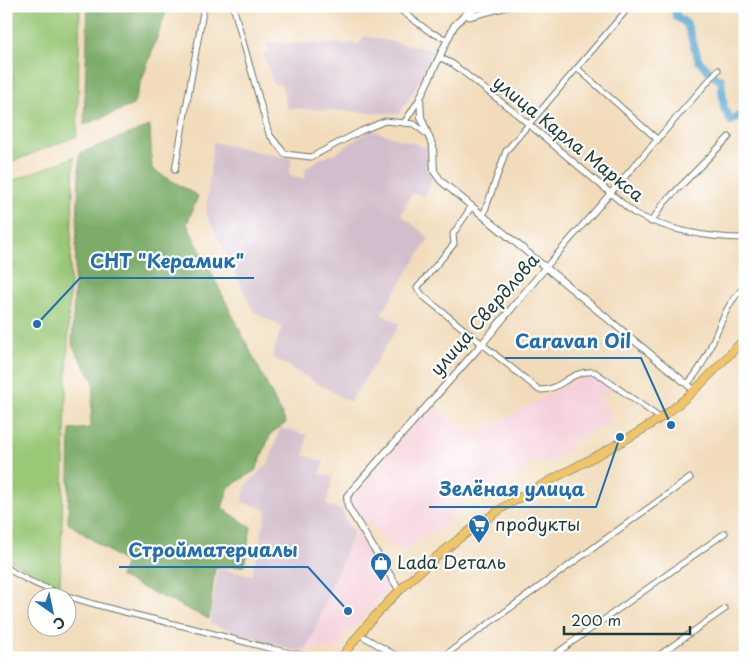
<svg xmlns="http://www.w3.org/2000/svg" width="751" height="664" viewBox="0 0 751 664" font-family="'Playpen Sans',sans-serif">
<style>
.built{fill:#f5cfda}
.industrial{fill:#d1bdcb}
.green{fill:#9ac877;stroke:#5c8256}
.forest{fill:#7bac68;stroke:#4d744e}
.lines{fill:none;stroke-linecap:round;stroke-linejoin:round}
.river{stroke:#58a7d2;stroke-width:8}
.minor-casing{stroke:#687463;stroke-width:7}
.tertiary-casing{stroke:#687463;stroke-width:8}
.primary-casing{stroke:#687463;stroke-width:9}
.minor{stroke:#fff;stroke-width:5}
.tertiary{stroke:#fff;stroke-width:6}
.primary{stroke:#f0c469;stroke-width:8}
.labels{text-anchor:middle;stroke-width:4.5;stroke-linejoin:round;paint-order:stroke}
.street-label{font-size:18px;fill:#1f3d34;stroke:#fff}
.poi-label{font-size:18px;fill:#1f3d34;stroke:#fff;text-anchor:start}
.leader{fill:none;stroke:#1f6fb2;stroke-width:2}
.callout-dot{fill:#1f6fb2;stroke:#fff;stroke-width:2}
.callout-label{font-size:19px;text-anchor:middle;font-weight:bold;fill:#1f6fb2;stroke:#fff;stroke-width:4.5;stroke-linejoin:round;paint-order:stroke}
</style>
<rect width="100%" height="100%" fill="#fff"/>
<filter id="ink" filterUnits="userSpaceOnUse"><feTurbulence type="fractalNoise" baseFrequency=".02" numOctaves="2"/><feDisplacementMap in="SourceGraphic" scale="10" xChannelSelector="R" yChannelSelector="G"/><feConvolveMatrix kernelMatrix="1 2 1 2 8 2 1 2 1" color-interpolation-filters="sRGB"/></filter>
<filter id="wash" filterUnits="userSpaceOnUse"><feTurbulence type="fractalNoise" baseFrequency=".0096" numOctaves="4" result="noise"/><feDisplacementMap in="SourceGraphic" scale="20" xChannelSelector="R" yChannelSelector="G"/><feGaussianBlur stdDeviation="1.12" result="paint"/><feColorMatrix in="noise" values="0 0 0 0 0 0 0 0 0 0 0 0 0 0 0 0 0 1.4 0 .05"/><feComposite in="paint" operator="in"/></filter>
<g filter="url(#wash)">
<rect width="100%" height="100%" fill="#f1dbba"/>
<g class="built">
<polygon points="585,374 589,374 613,390 599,397 613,420 572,441 569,450 546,463 539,460 462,503 450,522 400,551 353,512 353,506 347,502 430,406 471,432 479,434"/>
<polygon points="354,530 365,540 389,579 389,589 352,629 337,650 307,649"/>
</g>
<g class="industrial">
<polygon points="364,36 433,50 425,73 399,114 287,108 282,85 273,83 264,54 269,52 266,43 359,44"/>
<polygon points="371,130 428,148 433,177 425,196 412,193 401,215 429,238 381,314 400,324 350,402 272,357 282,327 254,312 206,213 213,142 292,159 289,175 304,179 306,168 320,159 336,153"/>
<polygon points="280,428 307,435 304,455 324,462 320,474 333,477 326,505 342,510 348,526 354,530 307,649 296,651 210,624 218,569 252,575 267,510 242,502 246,485 269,463"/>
</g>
<g class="green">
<polygon points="13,6 80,6 77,136 6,164 6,137 13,134"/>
<polygon points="74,157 60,582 57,586 29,575 25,568 6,558 6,257 9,199 6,200 6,183"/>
</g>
<g class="forest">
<polygon points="88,6 168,6 133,105 84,125"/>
<polygon points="150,126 152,169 198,196 187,224 286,423 271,433 256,470 229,487 222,508 251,527 244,566 215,567 209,619 120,577 126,563 68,523 70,430 90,428 94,382 72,345 80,153"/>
</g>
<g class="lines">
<g class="river">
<polyline points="675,6 676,16 687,24 699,61 716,78"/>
<polyline points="721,79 724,108 731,121 745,112"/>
</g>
</g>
</g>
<g filter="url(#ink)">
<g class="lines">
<g class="minor-casing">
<g id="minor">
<polyline points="233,6 269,134 285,154 311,157 361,131 385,121 414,124 428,135"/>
<polyline points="395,6 430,32 446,39"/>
<polyline points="466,14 469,17 511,6"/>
<path d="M439 57 453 64 519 116 634 213C666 230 708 238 745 238"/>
<polyline points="577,68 658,140"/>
<polyline points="404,123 420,98"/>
<polyline points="175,170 204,6"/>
<path d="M472 206 453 234 454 244 417 288 423 296 539 390C562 391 568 370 595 372L660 418"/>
<polyline points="483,216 506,151 630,6"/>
<polyline points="651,222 664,203 729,137"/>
<polyline points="546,267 718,70"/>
<path d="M687 384C715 357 718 307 745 287"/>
<path d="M6 567C46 597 137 615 187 627 232 638 277 653 324 658"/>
<polyline points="359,634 400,658"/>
<polyline points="441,658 690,478"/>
<polyline points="550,658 725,533"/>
<polyline points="655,658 725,609"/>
</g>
</g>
<g class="tertiary-casing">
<g id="tertiary">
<polyline points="481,6 466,14 454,26 420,98 421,117 433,147 434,171 441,181 694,390"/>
<polyline points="400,591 348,507 347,496 482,344 546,267"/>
</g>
</g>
<g class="primary-casing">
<path id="primary" d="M341 658C383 600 441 548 501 509 552 476 609 453 659 419 691 397 718 367 745 338"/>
</g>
<use href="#minor" class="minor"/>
<use href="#tertiary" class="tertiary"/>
<use href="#primary" class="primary"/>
</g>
</g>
<defs>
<g id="supermarket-pin" transform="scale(1.125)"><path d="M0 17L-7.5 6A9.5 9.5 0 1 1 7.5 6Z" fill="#1f6fb2" stroke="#fff"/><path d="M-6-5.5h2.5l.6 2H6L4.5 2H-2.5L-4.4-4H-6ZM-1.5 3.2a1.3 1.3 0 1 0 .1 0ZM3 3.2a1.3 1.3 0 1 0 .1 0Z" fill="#fff"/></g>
<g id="shop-pin" transform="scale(1.125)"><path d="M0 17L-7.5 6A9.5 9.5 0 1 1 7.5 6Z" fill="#1f6fb2" stroke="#fff"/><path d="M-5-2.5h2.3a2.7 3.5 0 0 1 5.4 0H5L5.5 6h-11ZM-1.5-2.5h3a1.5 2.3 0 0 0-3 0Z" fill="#fff"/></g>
</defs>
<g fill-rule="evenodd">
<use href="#supermarket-pin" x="479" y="525"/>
<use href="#shop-pin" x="381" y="563"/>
</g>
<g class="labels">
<g class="street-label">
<text transform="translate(568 139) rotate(39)" y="6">улица Карла Маркса</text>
<text transform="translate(485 315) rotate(-49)" y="6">улица Свердлова</text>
</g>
<g class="poi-label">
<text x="495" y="531">продукты</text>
<text x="397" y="569">Lada Dеталь</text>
</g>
</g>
<path class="leader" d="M37 324L80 278H254M671 425L641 358H505M620 437L596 507H429M348 611L308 567H119"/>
<g class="callout-dot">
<circle cx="37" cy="324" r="5"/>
<circle cx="671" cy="425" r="5"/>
<circle cx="620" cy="437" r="5"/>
<circle cx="348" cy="611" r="5"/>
</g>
<g class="callout-label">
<text x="167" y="268">СНТ "Керамик"</text>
<text x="573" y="348">Caravan Oil</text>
<text x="512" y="496">Зелёная улица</text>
<text x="213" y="557">Стройматериалы</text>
</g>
<rect width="751" height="664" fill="none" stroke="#fff" stroke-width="25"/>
<g transform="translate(52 612) rotate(147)"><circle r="24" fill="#ffffff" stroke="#a5b1ae"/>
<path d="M0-4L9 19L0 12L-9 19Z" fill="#1f6fb2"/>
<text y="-8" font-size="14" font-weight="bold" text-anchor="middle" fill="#1f3d34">С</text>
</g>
<path d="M564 626v8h126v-8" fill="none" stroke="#1f3d34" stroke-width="2.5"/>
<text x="571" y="626" font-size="15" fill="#1f3d34" stroke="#ffffff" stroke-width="4" paint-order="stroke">200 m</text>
</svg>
